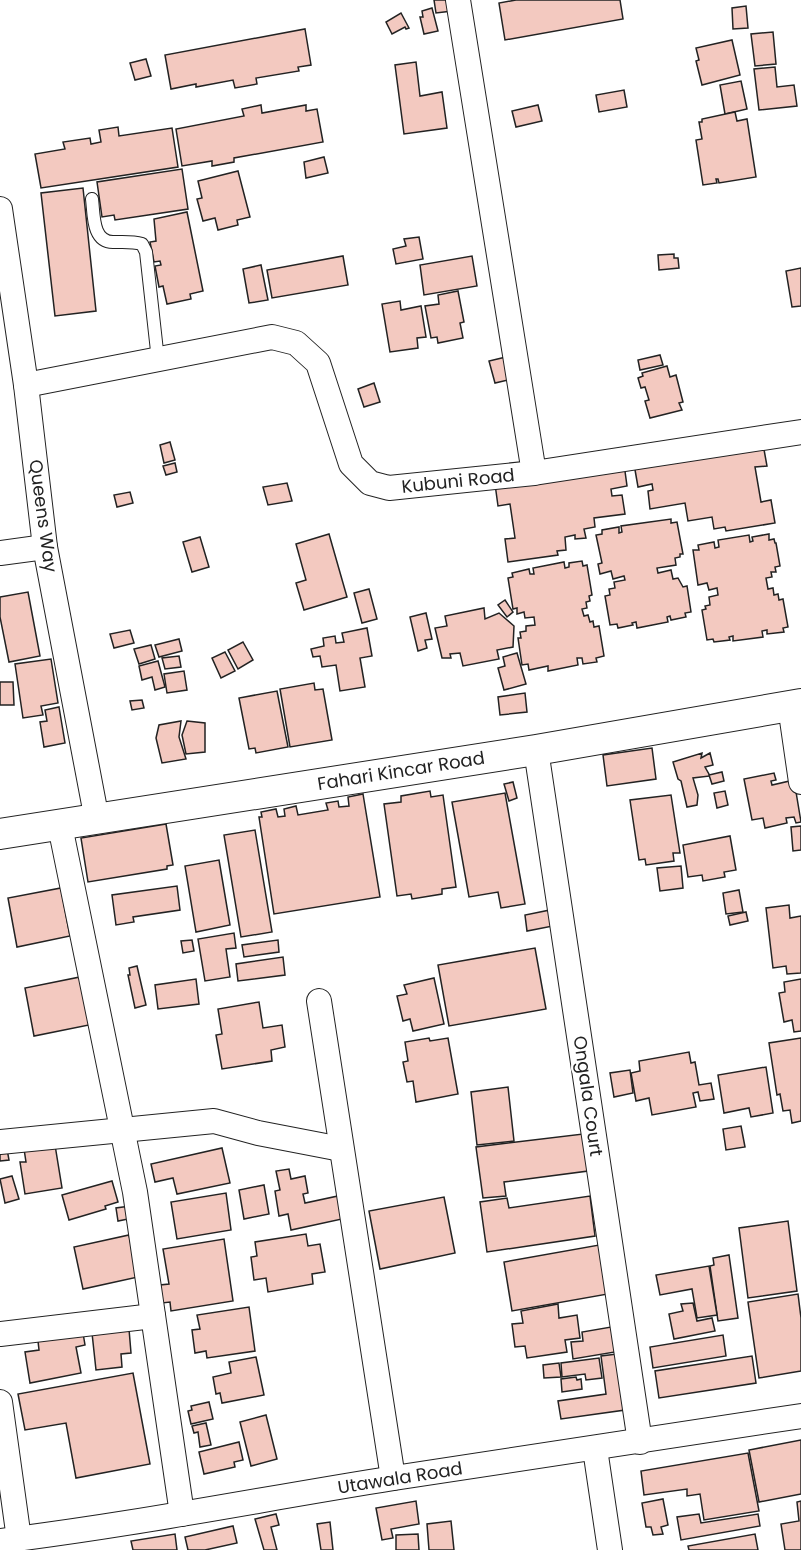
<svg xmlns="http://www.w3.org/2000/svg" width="801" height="1550" viewBox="0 0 801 1550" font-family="Poppins,sans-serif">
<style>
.building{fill:#f3c9c0;stroke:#222;stroke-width:1.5}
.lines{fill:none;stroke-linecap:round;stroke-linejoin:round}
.service-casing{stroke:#222;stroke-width:14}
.minor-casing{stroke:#222;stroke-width:26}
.tertiary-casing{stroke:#222;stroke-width:32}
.service{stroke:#fff;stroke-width:12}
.minor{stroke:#fff;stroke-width:24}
.tertiary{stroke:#fff;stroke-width:30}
.labels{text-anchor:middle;stroke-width:4.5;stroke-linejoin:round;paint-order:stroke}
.street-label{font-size:18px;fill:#222;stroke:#fff}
</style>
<rect width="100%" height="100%" fill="#fff"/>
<g class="building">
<polygon points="434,0 450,0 452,11 436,13"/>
<polygon points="516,0 620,0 623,19 505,40 499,3"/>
<polygon points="746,6 748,28 733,29 732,8"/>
<polygon points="432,8 438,31 424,34 420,17 423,17 422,11"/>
<polygon points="401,13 409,28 406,29 405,27 392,34 386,22"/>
<polygon points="305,29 311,65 298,67 299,71 256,78 257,84 235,88 233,80 196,87 196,84 171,89 165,55"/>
<polygon points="773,32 776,64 755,66 751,34"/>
<polygon points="732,40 740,75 702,85 696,61 699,60 696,48"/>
<polygon points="146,59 151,76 135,80 130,63"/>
<polygon points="416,62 420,96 442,92 447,128 404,134 395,65"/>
<polygon points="775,67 777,87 794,85 797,106 759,110 754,69"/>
<polygon points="741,81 747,109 725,114 720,85"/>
<polygon points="624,90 627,107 599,112 596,95"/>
<polygon points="261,105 262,113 306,105 306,111 317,109 323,142 234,158 234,162 212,166 212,161 182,166 176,129 244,116 242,109"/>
<polygon points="538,105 542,121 516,127 512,111"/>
<polygon points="735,112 737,121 747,119 756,177 719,183 718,179 716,179 717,183 703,185 696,140 702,139 699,122 702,122 702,119"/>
<polygon points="118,127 119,136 172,128 178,167 41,188 35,154 65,149 63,142 90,138 91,144 101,142 99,130"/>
<polygon points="324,157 328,173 306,178 304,162"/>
<polygon points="182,169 188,209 115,220 114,215 102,217 97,182"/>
<polygon points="238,171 250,217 237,220 238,225 218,230 215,218 203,221 197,199 202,198 198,181"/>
<polygon points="83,188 96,311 55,316 41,193"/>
<polygon points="187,212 203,291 190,294 191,299 167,304 163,286 159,287 155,266 161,265 160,261 154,262 150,242 156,241 154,219"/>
<polygon points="419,237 423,259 396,264 393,249 406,246 404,239"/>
<polygon points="674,254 674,258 678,258 679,268 659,270 658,255"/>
<polygon points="343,256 348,285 272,298 267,270"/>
<polygon points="472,256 477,286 424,295 420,265"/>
<polygon points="261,265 268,300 249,303 243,269"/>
<polygon points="801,268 801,306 792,307 786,271"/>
<polygon points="458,291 464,322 460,323 463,338 438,343 437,337 431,338 425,306 439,304 438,295"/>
<polygon points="400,301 401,310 421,306 426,337 417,338 418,348 390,352 382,304"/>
<polygon points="660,355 663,365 640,370 638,360"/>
<polygon points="506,357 512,379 495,383 489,361"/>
<polygon points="667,366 670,377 676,375 683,402 679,403 682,410 650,418 645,401 649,400 645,387 641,388 638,378 643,376 642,373"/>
<polygon points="374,383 380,402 364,407 358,389"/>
<polygon points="170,442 175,460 164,463 160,445"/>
<polygon points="763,444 767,466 755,467 761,502 771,500 775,523 726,531 725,527 714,529 712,517 688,521 685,503 650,509 648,491 653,490 652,484 638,487 634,464"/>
<polygon points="175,463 177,472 166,475 163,466"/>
<polygon points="624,464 627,486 611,489 612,496 622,495 625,514 594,518 595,527 584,529 586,538 575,539 575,535 565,537 566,550 557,551 558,555 508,562 505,539 515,538 510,504 498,506 495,484"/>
<polygon points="287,483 292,501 268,505 263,487"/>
<polygon points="130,492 133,503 117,507 114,495"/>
<polygon points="671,519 671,523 677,522 683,554 680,554 680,557 675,558 676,565 657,568 658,573 671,570 673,579 678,578 683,587 687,586 691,612 685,613 686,617 671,620 670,616 667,617 668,622 637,628 636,622 632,623 633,625 618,628 617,624 610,625 605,596 610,595 609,589 615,588 614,582 625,580 624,576 613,579 611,571 600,574 598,564 602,563 596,535 602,534 602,530 619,527 619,533 622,532 621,526"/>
<polygon points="329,534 347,597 304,610 296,583 306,580 296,544"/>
<polygon points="769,534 769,540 774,539 775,543 776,543 780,566 775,567 776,572 771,572 772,577 766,578 768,589 773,588 774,595 778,594 779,600 783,599 788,627 783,628 784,632 767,634 767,630 762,631 763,637 733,641 733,636 729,637 730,640 714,642 713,639 707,640 702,610 706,609 705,606 710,605 709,597 718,595 717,588 709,590 707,583 698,585 693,550 699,550 698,545 714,542 715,548 719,547 718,540 749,535 750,542 753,541 752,537"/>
<polygon points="200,537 209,567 192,572 183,542"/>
<polygon points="582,561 583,566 587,565 592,595 589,596 590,601 586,602 587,608 582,609 584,616 588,615 590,622 593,621 594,627 599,626 604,656 596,658 597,662 583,664 582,658 577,658 578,665 548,671 548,666 529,670 528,664 522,665 518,638 521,638 520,632 526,631 526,626 535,625 534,617 525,618 524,612 517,614 517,608 513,609 508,578 513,577 512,573 529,569 530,574 534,574 533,568 564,562 565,568 569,567 569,563"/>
<polygon points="369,589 377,619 362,623 354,593"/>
<polygon points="28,592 40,656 9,662 0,617 0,597"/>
<polygon points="505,600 513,612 507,617 498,605"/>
<polygon points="484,608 485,619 499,613 514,626 513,647 497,650 499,659 463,666 460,653 450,654 451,658 442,658 435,628 447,626 445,616"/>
<polygon points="426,613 432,639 425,640 427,648 418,651 410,617"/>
<polygon points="367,628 372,656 360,658 365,687 340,691 336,665 322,667 320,656 313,657 311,649 324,646 323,638 335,636 336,643 344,642 342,633"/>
<polygon points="130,630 134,643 114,648 110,634"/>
<polygon points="179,639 182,651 159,657 155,645"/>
<polygon points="243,642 253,660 238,669 228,650"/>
<polygon points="151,645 155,659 139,664 134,649"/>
<polygon points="225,652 235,671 221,678 212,658"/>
<polygon points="517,653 526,684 504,690 498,668 505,666 503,657"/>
<polygon points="179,656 181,667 165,669 162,658"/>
<polygon points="51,659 58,703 41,706 43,715 23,718 15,664"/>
<polygon points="158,661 165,687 155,690 152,677 142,680 139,666"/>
<polygon points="184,671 187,690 167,693 164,674"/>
<polygon points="0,682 13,682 14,705 0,705"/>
<polygon points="314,683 315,690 323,689 332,740 290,747 280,689"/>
<polygon points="277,691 288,747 256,753 255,748 249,749 239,698"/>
<polygon points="525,693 527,712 500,715 498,697"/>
<polygon points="142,700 144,708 132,710 130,701"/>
<polygon points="59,707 65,743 44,747 40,722 47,721 45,710"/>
<polygon points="181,721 179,737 186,759 162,763 156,738 159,725"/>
<polygon points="187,721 205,723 205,752 186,754 182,735"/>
<polygon points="652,748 656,779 607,786 603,755"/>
<polygon points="702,753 701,758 710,753 713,765 705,767 710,776 693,778 698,795 697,805 687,807 681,781 678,779 673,762"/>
<polygon points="722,772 724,781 712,784 709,775"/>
<polygon points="774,773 776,780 771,781 772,785 794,780 801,822 796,823 794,817 786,818 787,823 765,828 763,818 752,820 744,779"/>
<polygon points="513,782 517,798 509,801 504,784"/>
<polygon points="430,791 431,797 443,795 456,887 442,889 442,894 412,899 411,894 397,896 384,804 401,802 401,796"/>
<polygon points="725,791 728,805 717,808 714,793"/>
<polygon points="505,793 525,904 501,908 498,892 469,897 452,802"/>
<polygon points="363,794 380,897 274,914 259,817 262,817 261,812 276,809 278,817 285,816 284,809 296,806 298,815 328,810 326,803 338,801 339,807 349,806 348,797"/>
<polygon points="671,795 680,853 673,853 674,861 646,865 645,859 639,860 630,800"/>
<polygon points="166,824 173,865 167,866 167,869 88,882 81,838"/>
<polygon points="801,826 801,850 793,851 791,827"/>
<polygon points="255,830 272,932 241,937 224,835"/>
<polygon points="730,836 736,870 724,872 725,877 703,881 702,875 688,877 683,845"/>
<polygon points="219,860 230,925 196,932 185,866"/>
<polygon points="681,866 683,888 660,891 657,868"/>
<polygon points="177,886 180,910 133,917 134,922 116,925 112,895"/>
<polygon points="61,888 70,936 17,947 8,898"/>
<polygon points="739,890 743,912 726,914 723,893"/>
<polygon points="789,905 790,918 801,916 801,973 787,974 786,966 773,968 766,908"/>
<polygon points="550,910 553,926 527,931 525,915"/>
<polygon points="746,912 748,921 730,925 728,916"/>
<polygon points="234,933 236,948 226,949 230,977 205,981 198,939"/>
<polygon points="192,940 194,951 183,953 181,941"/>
<polygon points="278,940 279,952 244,957 242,945"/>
<polygon points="535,948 546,1009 449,1026 438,965"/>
<polygon points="283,957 285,975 238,981 236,964"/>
<polygon points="137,966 146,1005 135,1008 128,975 130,975 129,968"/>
<polygon points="80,977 89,1025 34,1036 25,988"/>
<polygon points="434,978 444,1024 413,1031 410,1019 403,1021 397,996 407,994 404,985"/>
<polygon points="196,979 199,1004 158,1009 155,985"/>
<polygon points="801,979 801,1031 794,1032 792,1020 784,1022 779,993 785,992 784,982"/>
<polygon points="259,1002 263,1028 282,1025 285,1047 271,1050 272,1061 222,1069 216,1035 222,1034 218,1009"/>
<polygon points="429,1038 430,1041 448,1038 458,1094 416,1102 413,1081 407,1082 403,1062 408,1061 405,1042"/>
<polygon points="801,1038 801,1121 792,1123 790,1110 783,1111 780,1094 777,1095 769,1043"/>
<polygon points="689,1052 691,1063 695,1062 699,1085 711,1083 714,1099 700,1101 698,1092 693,1093 696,1107 652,1115 649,1098 636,1101 631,1073 640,1071 639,1061"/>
<polygon points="766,1067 773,1113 751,1117 749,1108 724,1113 718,1075"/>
<polygon points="630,1070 633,1093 614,1097 610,1073"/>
<polygon points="508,1087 514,1141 477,1145 471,1092"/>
<polygon points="741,1126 745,1147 726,1150 723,1129"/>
<polygon points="583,1134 588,1171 504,1182 506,1196 483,1198 476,1147"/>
<polygon points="55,1145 62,1188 25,1194 20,1162 26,1162 24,1149"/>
<polygon points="222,1148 230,1183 177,1194 173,1178 155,1182 151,1164"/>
<polygon points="7,1149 9,1160 0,1161 0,1151"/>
<polygon points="289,1169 291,1179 305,1176 308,1193 303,1194 305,1203 338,1196 342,1219 291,1230 288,1214 279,1216 275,1191 280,1190 276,1171"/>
<polygon points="12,1176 19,1199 5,1203 0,1179"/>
<polygon points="112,1181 118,1202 105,1206 106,1209 69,1220 62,1195"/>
<polygon points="264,1185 269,1214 244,1219 239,1190"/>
<polygon points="226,1193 231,1230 177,1239 171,1202"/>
<polygon points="590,1196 595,1236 487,1252 480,1202 507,1198 509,1208"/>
<polygon points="444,1197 455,1253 380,1269 369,1211"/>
<polygon points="130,1206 133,1218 118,1221 116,1208"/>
<polygon points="788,1221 797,1291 748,1298 739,1228"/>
<polygon points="306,1234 308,1246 320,1244 325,1272 312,1274 313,1284 268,1292 266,1278 254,1280 251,1257 257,1256 255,1242"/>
<polygon points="129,1235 138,1277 83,1289 74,1247"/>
<polygon points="224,1239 233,1301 171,1311 170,1302 162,1303 160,1285 169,1284 163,1249"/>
<polygon points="599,1245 608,1294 512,1311 504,1262"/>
<polygon points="729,1255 738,1318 718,1321 710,1266 714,1265 713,1258"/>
<polygon points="709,1266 717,1315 697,1318 692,1289 660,1295 656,1275"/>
<polygon points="798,1294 801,1318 801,1371 759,1378 748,1302"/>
<polygon points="693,1303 697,1321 712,1318 715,1331 674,1339 669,1314 683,1311 681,1304"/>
<polygon points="558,1304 559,1318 577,1315 580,1338 565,1340 567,1352 527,1358 525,1346 515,1347 512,1324 523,1323 521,1311"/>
<polygon points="249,1307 255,1351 207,1358 206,1351 195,1353 192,1330 200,1329 197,1315"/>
<polygon points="611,1327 615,1352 573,1359 571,1342 583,1341 582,1332"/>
<polygon points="129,1329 131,1353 121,1354 122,1367 96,1370 92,1333"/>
<polygon points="83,1333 85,1345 76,1347 81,1373 30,1383 25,1352 39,1350 38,1341"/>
<polygon points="723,1335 726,1356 653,1368 650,1347"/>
<polygon points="617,1354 625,1410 561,1419 558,1401 606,1394 601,1356"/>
<polygon points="752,1356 756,1383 659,1398 655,1371"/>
<polygon points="256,1357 264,1395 222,1403 220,1393 216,1394 213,1377 231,1373 229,1362"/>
<polygon points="599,1358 602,1378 586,1380 585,1374 562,1377 561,1363"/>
<polygon points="559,1363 561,1377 544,1378 543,1365"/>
<polygon points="133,1373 150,1464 76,1478 66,1423 25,1430 18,1394"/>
<polygon points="576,1377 577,1380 581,1379 582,1389 562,1392 561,1379"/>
<polygon points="209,1402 213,1419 191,1424 188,1411 192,1410 191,1406"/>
<polygon points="266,1415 277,1459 251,1466 240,1422"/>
<polygon points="206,1423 211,1445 200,1447 198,1432 194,1433 192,1426"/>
<polygon points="801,1440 801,1494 759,1502 749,1450"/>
<polygon points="239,1442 243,1460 234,1462 235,1467 204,1474 199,1452"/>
<polygon points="748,1453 759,1511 704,1520 700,1494 687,1496 687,1489 644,1495 641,1471"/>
<polygon points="663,1499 668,1525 661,1527 663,1534 653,1535 651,1527 646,1527 642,1503"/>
<polygon points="416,1501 419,1524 391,1529 393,1538 382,1540 376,1508"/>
<polygon points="801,1501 801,1550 785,1550 781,1524 799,1521 797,1502"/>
<polygon points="276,1514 279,1525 271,1527 277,1550 264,1550 255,1519"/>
<polygon points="699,1514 701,1523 758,1514 760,1526 681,1540 677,1517"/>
<polygon points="451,1521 454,1550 429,1550 427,1524"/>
<polygon points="330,1522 333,1550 321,1550 317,1524"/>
<polygon points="233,1526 237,1543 205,1550 188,1550 185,1537"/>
<polygon points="175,1534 177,1550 133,1550 131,1541"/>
<polygon points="418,1534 419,1550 396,1550 396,1535"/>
<polygon points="755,1534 758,1550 689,1550 688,1546"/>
</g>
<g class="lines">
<g class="service-casing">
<path id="service" d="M92 199C94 214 92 242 113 242 123 242 132 241 142 244L146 252 158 360"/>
</g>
<g class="minor-casing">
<g id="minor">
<polyline points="458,0 534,473"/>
<polyline points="0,209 26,385 45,547 97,820"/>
<polyline points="26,385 272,337 296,343 318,363 351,464 370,483 389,488 534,473 801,432"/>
<polyline points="0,553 45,547"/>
<polyline points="790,706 801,782"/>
<polyline points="536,750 640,1442"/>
<polyline points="60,826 135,1192 182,1514"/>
<polyline points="319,1001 393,1478"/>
<polyline points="0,1142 214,1121 258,1133 341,1149"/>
<polyline points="0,1334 153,1316"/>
<polyline points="0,1402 19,1539"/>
<polyline points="595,1449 610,1550"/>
<path d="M0 1541C132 1525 262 1499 394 1478 529 1457 665 1438 801 1416"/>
</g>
</g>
<g class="tertiary-casing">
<polyline id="tertiary" points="0,834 536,750 801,704"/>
</g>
<use href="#service" class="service"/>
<use href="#minor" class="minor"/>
<use href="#tertiary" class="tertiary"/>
</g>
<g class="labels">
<g class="street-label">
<text transform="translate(458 481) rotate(-6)" y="6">Kubuni Road</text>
<text transform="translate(43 516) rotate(82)" y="6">Queens Way</text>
<text transform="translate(401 771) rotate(-9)" y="6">Fahari Kincar Road</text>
<text transform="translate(588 1096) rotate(82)" y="6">Ongala Court</text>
<text transform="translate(400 1478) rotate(-9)" y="6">Utawala Road</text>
</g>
</g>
</svg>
